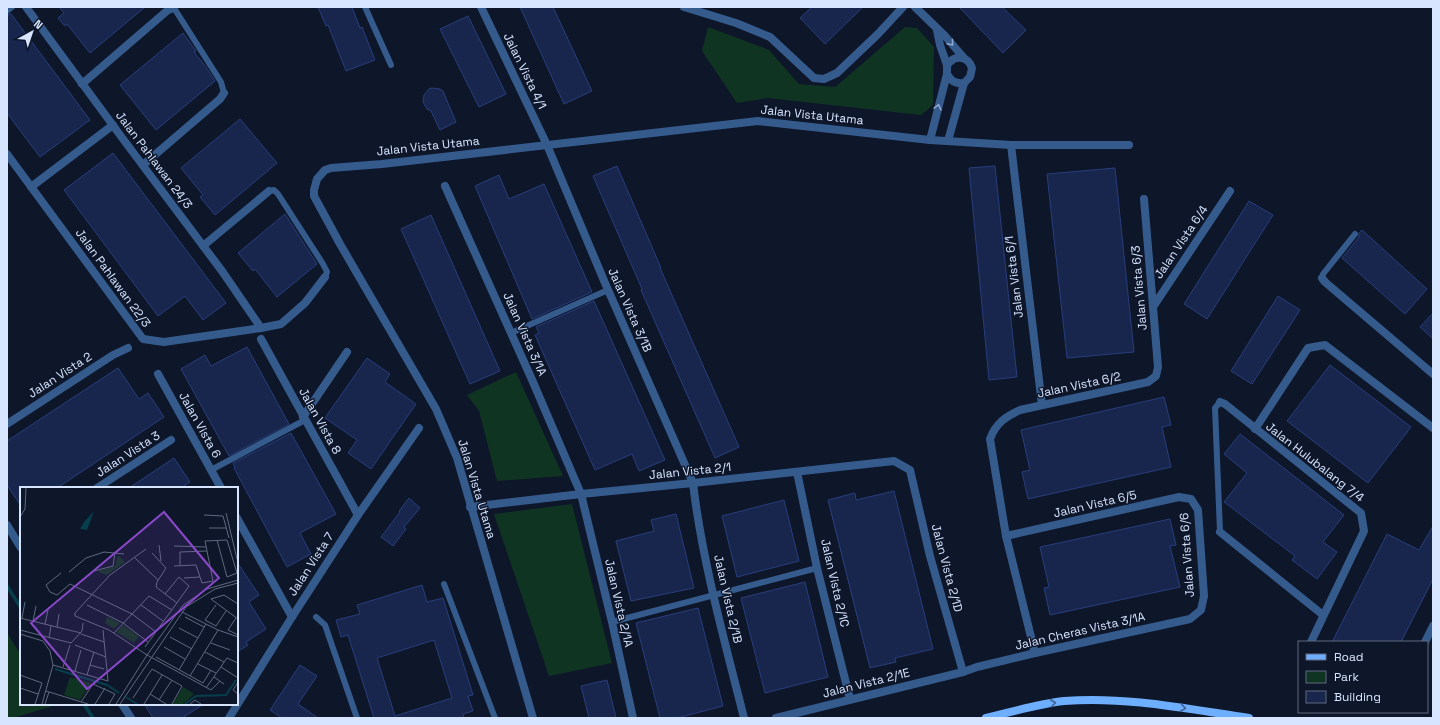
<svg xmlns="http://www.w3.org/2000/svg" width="1440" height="725" viewBox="0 0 1440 725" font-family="'Space Grotesk',sans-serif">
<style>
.green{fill:#103422}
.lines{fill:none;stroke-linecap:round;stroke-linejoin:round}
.stream{stroke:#063f4b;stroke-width:3.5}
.building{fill:#18264d;stroke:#283e7b;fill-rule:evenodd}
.lane{stroke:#355b8d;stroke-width:6}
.street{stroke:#355b8d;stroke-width:8}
.secondary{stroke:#6eaeff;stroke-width:8}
.oneway{stroke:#8ea7cc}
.oneway2{stroke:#3e6294}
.labels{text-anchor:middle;stroke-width:3;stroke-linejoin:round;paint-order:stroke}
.street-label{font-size:12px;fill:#d7e5ff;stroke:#0e162a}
.inset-river{fill:none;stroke:#063f4b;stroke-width:2}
.inset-road{fill:none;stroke:#5e697f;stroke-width:1}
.view{fill:#8948c9;fill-opacity:0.15;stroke:#8948c9;stroke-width:2}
.inset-edge{fill:none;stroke:#d7e5ff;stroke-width:2}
</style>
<rect width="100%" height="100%" fill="#0e162a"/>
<g class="green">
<polygon points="708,27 769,50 799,84 835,87 905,27 917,28 934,47 933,105 921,115 768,98 737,103 702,51"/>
<polygon points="516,372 563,476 497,481 479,411 467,395"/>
<polygon points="572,504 612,663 549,676 494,514"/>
<polygon points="7,633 21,655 21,704 52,704 53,706 13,718 7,718"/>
</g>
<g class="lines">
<g class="stream">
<polyline points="7,586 21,608"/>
<polyline points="84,704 93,718"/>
</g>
</g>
<g class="building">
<polygon points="59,7 145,7 90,53 67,24 65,26 58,18 64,13"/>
<polygon points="318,7 352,7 360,28 362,27 375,60 346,71 328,25 326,26"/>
<polygon points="520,7 553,7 592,91 564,104"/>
<polygon points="812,7 863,7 825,44 800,18"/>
<polygon points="959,7 1002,7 1026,30 1003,53"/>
<polygon points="11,14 90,120 40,157 7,113 7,15"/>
<polygon points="468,16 506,94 479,107 440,29"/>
<polygon points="183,33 196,51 194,52 206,67 215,81 156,130 120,85"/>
<polygon points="432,88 440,89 443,91 456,122 440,130 431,111 427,109 423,102 424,95 429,89"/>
<polygon points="240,119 277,163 215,215 200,197 203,195 181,168"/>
<polygon points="113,153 226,303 203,320 185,296 158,316 64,190"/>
<polygon points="617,166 661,268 660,268 739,447 715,458 641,290 642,289 593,176"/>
<polygon points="995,166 1017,377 989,380 969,168"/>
<polygon points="1115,168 1134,352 1067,358 1047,174"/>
<polygon points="499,175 509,199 544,184 592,292 532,319 475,186"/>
<polygon points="1249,201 1273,215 1207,319 1184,304"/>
<polygon points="285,214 317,264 277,297 255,269 253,271 238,253"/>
<polygon points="431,215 500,371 470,384 401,229"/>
<polygon points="1362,230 1427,289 1405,314 1342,258 1359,237 1359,233"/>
<polygon points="1278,296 1300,310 1252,384 1231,371"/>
<polygon points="594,301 665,460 639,471 632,454 595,470 535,335 539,333 536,327"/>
<polygon points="1433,313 1433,339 1420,327"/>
<polygon points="247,347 289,424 229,456 181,369 205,355 211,366"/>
<polygon points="367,358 390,374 385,382 416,404 371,469 348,453 357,440 325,418"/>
<polygon points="1330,365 1411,427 1368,483 1287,421"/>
<polygon points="118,368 139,399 148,393 164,417 57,488 21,488 21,506 7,485 7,441"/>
<polygon points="1164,397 1171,425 1162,427 1171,467 1028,499 1022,472 1030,470 1021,430"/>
<polygon points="291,433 336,514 300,533 311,554 287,567 234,468 235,468 233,463"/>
<polygon points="1240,434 1344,515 1323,542 1337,552 1317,579 1292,560 1295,556 1224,502 1247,473 1224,454"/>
<polygon points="174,458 190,482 181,488 129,488"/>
<polygon points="894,491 933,649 895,658 896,662 870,668 828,500 855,493 856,500"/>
<polygon points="409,498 420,508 404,527 406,529 393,546 381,537 400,512 399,511"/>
<polygon points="784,500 799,561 737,577 722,516"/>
<polygon points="676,514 694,588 631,601 616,541 654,531 651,520"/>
<polygon points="1170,519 1176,545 1170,546 1180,587 1050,615 1044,588 1049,587 1040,547"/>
<polygon points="1433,526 1433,579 1401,642 1332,642 1387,534 1419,550"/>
<polygon points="237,562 259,595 249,602 266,629 246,642 248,645 237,652"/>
<polygon points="805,582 828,677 765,693 741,598"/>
<path d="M422 585 427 602 443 598 473 695 468 696 473 711 463 714 464 718H374L348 635 341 637 336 620 360 614 357 605ZM434 640 452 698 395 716 377 658Z"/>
<polygon points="698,608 723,706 677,718 660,718 636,623"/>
<polygon points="300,665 317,676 298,704 318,718 282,718 270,710"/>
<polygon points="607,680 616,718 589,718 581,686"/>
<polygon points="144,704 204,704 182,718 153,718"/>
</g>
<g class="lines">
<g class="lane">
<polyline points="365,7 391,65"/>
<polyline points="174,8 221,82 224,93"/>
<polyline points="7,11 12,7"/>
<polyline points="269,191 274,190 278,194 323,264 327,272 325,277"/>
<polyline points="1322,278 1323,274 1355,234"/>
<polyline points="511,333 608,290"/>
<polyline points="1220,402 1215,408 1220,532"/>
<polyline points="211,470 305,420"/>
<polyline points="444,584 495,718"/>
<polyline points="316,617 325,625 357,718"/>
<polyline points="612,622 817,568"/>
</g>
<g class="street">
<polyline points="26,7 123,139 222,271 261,328"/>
<path d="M481 7 547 145 605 283 693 483C702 561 725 642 744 718"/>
<polyline points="684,7 736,23 770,37 814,78 824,79 837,73 878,34 903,7"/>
<polyline points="915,7 945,36 964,58"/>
<polyline points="937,30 940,45 947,65"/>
<polyline points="82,84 168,10 174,8"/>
<path d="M930 140 947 74V65C955 54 968 56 972 68L970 77 964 83C955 84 951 81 947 74"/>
<polyline points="948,141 964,83"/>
<polyline points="1011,145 1042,405"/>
<polyline points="7,154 143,339 164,342 261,328 281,324 305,303 325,277"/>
<polyline points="143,165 220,99 224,93"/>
<polyline points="445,186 533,382 581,494 612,622 633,718"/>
<polyline points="31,187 113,125"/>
<polyline points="203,246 269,191"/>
<polyline points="1322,278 1325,282 1433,374"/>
<polyline points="1153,307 1230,191"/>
<polyline points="261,339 358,515"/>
<polyline points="158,374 221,488"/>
<polyline points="1220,402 1225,404 1361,513 1364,531 1311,642"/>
<polyline points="303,417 347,352"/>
<polyline points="7,424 113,355 128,348"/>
<polyline points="1255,429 1308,348 1325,345 1433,428"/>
<polyline points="797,472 817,568 850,699"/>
<polyline points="97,488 171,440"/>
<polyline points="470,507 581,494 693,483 894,461 910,470 930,556 963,672"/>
<polyline points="237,518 292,617"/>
<polyline points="7,525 21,548"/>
<polyline points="1220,532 1323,615"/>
<polyline points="1425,642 1433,626"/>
<path d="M1035 653 1006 536 990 439C996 423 1005 417 1020 410L1148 382 1156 376 1158 367 1144 199"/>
<polyline points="122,704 131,718"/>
<polyline points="229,718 292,617 358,515 419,428"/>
<polyline points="533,718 457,458 436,409 340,244 314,196 314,190 317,179 325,170 331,168 382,164 758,121 930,140 1011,145 1129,145"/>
<polyline points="776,718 963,672 977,667 1035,653 1190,619 1201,610 1204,596 1198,510 1191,499 1179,497 1006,536"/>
</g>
<path class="secondary" d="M986 718C1012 712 1037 704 1064 701 1126 696 1188 709 1249 718"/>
</g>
<defs><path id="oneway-chevron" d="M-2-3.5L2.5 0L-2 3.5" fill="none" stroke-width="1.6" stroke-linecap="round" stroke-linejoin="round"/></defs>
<g class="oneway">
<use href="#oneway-chevron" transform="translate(951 43) rotate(50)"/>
<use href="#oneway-chevron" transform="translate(938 107) rotate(-76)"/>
</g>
<g class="oneway2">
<use href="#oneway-chevron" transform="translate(1053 703) rotate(-7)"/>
<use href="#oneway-chevron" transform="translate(1183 708) rotate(8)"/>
</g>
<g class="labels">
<g class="street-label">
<text transform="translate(525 71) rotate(64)" y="4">Jalan Vista 4/1</text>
<text transform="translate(812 115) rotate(6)" y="4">Jalan Vista Utama</text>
<text transform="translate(428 146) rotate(-6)" y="4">Jalan Vista Utama</text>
<text transform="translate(154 160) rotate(53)" y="4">Jalan Pahlawan 24/3</text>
<text transform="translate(1181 242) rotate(-56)" y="4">Jalan Vista 6/4</text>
<text transform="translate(1014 277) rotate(-97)" y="4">Jalan Vista 6/1</text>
<text transform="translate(113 278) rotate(54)" y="4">Jalan Pahlawan 22/3</text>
<text transform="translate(1139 288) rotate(-95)" y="4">Jalan Vista 6/3</text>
<text transform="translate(630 310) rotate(66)" y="4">Jalan Vista 3/1B</text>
<text transform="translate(525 334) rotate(66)" y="4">Jalan Vista 3/1A</text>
<text transform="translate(60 375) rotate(-33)" y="4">Jalan Vista 2</text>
<text transform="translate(1079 385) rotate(-12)" y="4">Jalan Vista 6/2</text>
<text transform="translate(320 421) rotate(61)" y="4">Jalan Vista 8</text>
<text transform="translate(200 425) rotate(61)" y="4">Jalan Vista 6</text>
<text transform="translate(128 454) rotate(-33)" y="4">Jalan Vista 3</text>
<text transform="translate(1315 462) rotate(38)" y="4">Jalan Hulubalang 7/4</text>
<text transform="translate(690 471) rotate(-6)" y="4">Jalan Vista 2/1</text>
<text transform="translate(477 489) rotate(73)" y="4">Jalan Vista Utama</text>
<text transform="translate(1095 504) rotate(-13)" y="4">Jalan Vista 6/5</text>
<text transform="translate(1187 555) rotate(-94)" y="4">Jalan Vista 6/6</text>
<text transform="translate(311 564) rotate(-57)" y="4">Jalan Vista 7</text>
<text transform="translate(947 568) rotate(75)" y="4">Jalan Vista 2/1D</text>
<text transform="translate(835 583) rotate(77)" y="4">Jalan Vista 2/1C</text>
<text transform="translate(728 599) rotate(77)" y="4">Jalan Vista 2/1B</text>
<text transform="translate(619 603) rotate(77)" y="4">Jalan Vista 2/1A</text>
<text transform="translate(1080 631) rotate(-13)" y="4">Jalan Cheras Vista 3/1A</text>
<text transform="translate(866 683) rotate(-14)" y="4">Jalan Vista 2/1E</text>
</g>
</g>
<g transform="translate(20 487)">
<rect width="218" height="218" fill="#0e162a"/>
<path d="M98 68 105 75 87 88 80 86 78 84 95 79ZM87 130 100 136 94 142 85 136ZM103 138 119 149 114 156 96 145ZM50 190 71 196 60 213 44 208ZM163 200 174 207 163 217H153Z" fill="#103422"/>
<path d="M74 24 67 43 60 42 64 35Z" fill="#063f4b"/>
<path class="inset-river" d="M35 182 87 198 99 206M106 210 117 217M165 217 176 209 206 208 216 193"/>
<path class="inset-road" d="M206 26 218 76M184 28 203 29 209 51M0 30 5 22 6 1M189 41H206M197 53 207 90 217 86 207 53M139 58 141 74M154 59 186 60M126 62 90 88 55 126V129L89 143 127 168 191 203 200 194M132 66 146 81 137 95 136 100 157 116M115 71 138 93M160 78V65L187 64M154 79 176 78 182 96 193 94 185 54 207 53M49 85 66 71 84 65 104 67M41 86 26 98 30 105 37 108 50 97 112 127 136 145M164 91 180 90M64 92 74 84 93 79 95 66M218 117 204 108 191 112 218 132M67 118 103 136 128 155M121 118 143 134M162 125 198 143 218 150M165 130 184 140M0 131 61 146M2 131 5 115M216 131 208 143 218 148M185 133 196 139 206 124M185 133 196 118M13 134 16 119M25 137 28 123M37 140 39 127M159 141 178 151M0 143 51 156 62 144 63 136M94 146 129 109 152 123M0 147 23 154 30 164 33 178 22 217M61 147 84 155M150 150 172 162M29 151 31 139M191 156 210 163M55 158 86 170M125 160 169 99 159 90 145 107M144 160 165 172M185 165 204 175M136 170 183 196 191 183M178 177 196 186M33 178 88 194 83 143M70 178 84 182M43 180 50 158M201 180 218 191M159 183 186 137M55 184 61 163M0 188 22 196 15 217M67 188 74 165M170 189 198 143M194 190 204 197M218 195 213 203 218 207M0 201 18 207M186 201 207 171 218 176M26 204 68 217M130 207 146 217M113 211 132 182 162 199 152 217M139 213 152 193M61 215 73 197 95 207 89 217M25 217 29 205M75 217 85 201M96 217 127 168 163 118 187 102 218 93M100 217 166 120 195 102 218 96M124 217 142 188M170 217 175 213 181 217"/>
<path class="view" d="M144 25 199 91 67 202 11 136Z"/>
<rect width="218" height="218" class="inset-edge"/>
</g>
<rect width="1440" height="725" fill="none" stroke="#d7e5ff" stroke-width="16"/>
<rect x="1298" y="641" width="130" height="72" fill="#0e162a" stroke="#5e697f"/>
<rect x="1306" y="654" width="20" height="6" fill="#6eaeff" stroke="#5e697f"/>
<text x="1334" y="661" font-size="12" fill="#d7e5ff">Road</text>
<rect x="1306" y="671" width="20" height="12" fill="#103422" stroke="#5e697f"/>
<text x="1334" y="681" font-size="12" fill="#d7e5ff">Park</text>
<rect x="1306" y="691" width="20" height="12" fill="#18264d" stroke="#5e697f"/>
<text x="1334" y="701" font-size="12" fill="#d7e5ff">Building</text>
<g transform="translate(32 32) rotate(40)" stroke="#0e162a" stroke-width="3" paint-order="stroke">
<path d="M0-3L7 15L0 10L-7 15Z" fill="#d7e5ff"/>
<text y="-6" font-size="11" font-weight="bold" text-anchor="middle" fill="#d7e5ff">N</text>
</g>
</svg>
